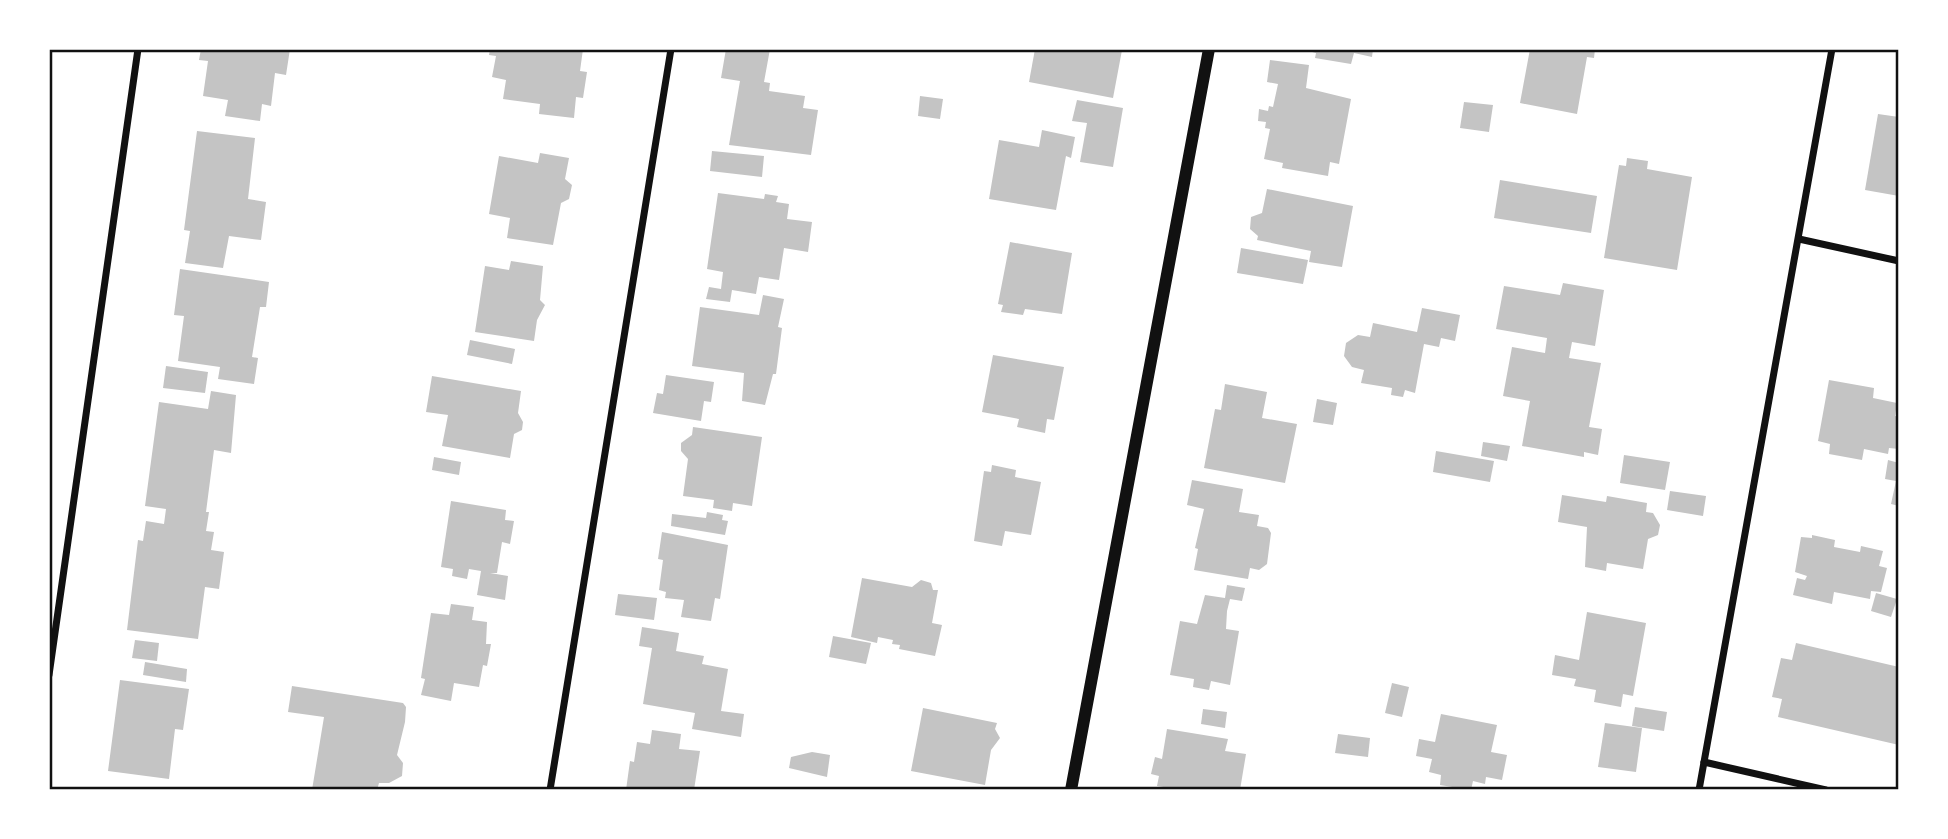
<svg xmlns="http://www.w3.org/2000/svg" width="1948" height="839" viewBox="0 0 1948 839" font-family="'DM Sans',sans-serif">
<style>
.building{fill:#c4c4c4}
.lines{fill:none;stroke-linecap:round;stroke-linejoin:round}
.minor{stroke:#111;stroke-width:7}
.tertiary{stroke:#111;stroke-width:12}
.neatline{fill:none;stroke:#111;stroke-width:2.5}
</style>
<rect width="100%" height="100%" fill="#fff"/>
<g class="building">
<polygon points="201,49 290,49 286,75 275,73 271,106 262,104 260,121 225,116 228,100 203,96 208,61 199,60"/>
<polygon points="490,49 583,49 580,71 587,72 583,98 576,97 574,118 539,114 540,104 503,99 506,80 492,77 496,56 489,55"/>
<polygon points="726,49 770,49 764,82 770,83 769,91 805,96 803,108 818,110 811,155 729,145 740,81 721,78"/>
<polygon points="1035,49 1122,50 1113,98 1029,82"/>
<polygon points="1301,49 1373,49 1372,57 1354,53 1351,64 1315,58 1316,53"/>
<polygon points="1530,49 1595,49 1594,58 1587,57 1577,114 1520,103"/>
<polygon points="1270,60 1309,65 1306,88 1351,99 1339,164 1330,162 1328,176 1282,168 1283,163 1264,159 1270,129 1265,128 1266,122 1258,121 1259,109 1268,111 1269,106 1273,107 1278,84 1267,82"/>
<polygon points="920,96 943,99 940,119 918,116"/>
<polygon points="1077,100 1123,108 1113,167 1080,162 1087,123 1072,121"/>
<polygon points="1464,102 1493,105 1489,132 1460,128"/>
<polygon points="1878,114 1899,117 1899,196 1865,190"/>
<polygon points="1042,130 1075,137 1071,158 1066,156 1056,210 989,199 999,140 1039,147"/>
<polygon points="197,131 255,138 248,199 266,202 261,240 229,236 223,268 185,263 190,231 184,230"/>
<polygon points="712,151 764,156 762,177 710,171"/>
<polygon points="540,153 569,158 565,179 572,185 569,199 561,203 553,245 507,238 510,218 489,214 499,156 538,163"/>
<polygon points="1627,158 1648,161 1647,169 1692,177 1677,270 1604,258 1619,165 1626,166"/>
<polygon points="1500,180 1597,196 1591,233 1494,218"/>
<polygon points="1267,189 1353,206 1342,267 1309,262 1311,251 1257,240 1258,236 1250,229 1251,217 1262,213"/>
<polygon points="718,193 764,199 765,194 778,196 776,202 789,204 787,219 812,222 808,252 784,248 779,280 759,277 756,294 732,290 730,302 706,299 709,287 721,289 723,272 707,269"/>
<polygon points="1010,242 1072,253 1062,314 1025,309 1023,315 1001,312 1003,305 998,304"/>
<polygon points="1241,248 1308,260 1303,284 1237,273"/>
<polygon points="511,261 543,266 540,300 545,305 537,320 534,341 475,332 485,266 509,270"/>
<polygon points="180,269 269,282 266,307 260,307 252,357 258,358 254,384 218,379 220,367 178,361 184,316 174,315"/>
<polygon points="1563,283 1604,290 1595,346 1572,342 1569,358 1601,363 1589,427 1602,429 1598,455 1584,452 1584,457 1522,446 1530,401 1503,396 1512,347 1545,353 1547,338 1496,329 1504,286 1560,295"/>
<polygon points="763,295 784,299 778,327 782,328 776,374 773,374 765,405 742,401 744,373 692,366 700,307 759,315"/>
<polygon points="1422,308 1460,315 1455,341 1441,338 1439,347 1424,344 1415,393 1405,390 1403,397 1391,395 1392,388 1361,383 1364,370 1352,367 1344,356 1346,343 1358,335 1370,337 1373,323 1417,332"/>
<polygon points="470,340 515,349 512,364 467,355"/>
<polygon points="993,355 1064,367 1054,420 1047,419 1045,433 1017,427 1019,419 982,412"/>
<polygon points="166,366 208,372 205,393 163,388"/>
<polygon points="666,375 714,382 711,402 704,401 701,421 653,413 657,393 663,394"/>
<polygon points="432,376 521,391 518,413 523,422 522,430 514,434 510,458 442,446 448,415 426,412"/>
<polygon points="1829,380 1874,388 1873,398 1897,403 1895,416 1899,417 1899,449 1889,448 1888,454 1864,449 1862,460 1829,454 1830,444 1818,441"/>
<polygon points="1225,384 1267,392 1262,418 1297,424 1285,483 1204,468 1215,409 1221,410"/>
<polygon points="211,391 236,395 231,453 214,450 206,512 209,512 206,531 214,532 211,550 224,552 219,589 205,587 198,639 127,630 138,540 143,541 146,521 164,524 166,509 145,506 159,402 208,409"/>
<polygon points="1317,399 1337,403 1333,425 1313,422"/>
<polygon points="693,427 762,437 752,506 733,503 732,511 713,508 714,500 683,496 688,459 681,451 681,443 692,435"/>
<polygon points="1483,442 1510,446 1507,461 1481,456"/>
<polygon points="1436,451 1494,461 1490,482 1433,472"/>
<polygon points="1624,455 1670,462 1665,490 1620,483"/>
<polygon points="434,457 461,462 459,475 432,470"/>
<polygon points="1888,460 1899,463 1899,506 1891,504 1896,481 1885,479"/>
<polygon points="992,465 1016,470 1015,477 1041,482 1031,535 1005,531 1002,546 974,541 984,471 991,472"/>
<polygon points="1192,480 1243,489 1239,512 1259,515 1257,526 1268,528 1271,533 1267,564 1259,570 1250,568 1248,579 1194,570 1198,549 1195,548 1204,509 1187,505"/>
<polygon points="1670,491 1706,496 1703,516 1667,510"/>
<polygon points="1562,495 1606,502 1607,496 1647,503 1646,512 1653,513 1660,525 1658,535 1648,539 1643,569 1607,563 1606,571 1585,567 1587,527 1558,522"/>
<polygon points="451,501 506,510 505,520 514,521 510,544 502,542 497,573 490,573 508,576 505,600 477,595 481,571 469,569 467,579 452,576 453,569 441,567"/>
<polygon points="707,512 723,515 722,520 728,521 725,535 671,526 672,514 706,518"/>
<polygon points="662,532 728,545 720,599 715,598 711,621 681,617 684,600 665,598 666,592 659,590 663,560 658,559"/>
<polygon points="1812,535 1835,540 1834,547 1860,552 1861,546 1883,551 1879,566 1887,568 1881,592 1871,591 1870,599 1834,592 1832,604 1793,595 1797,578 1805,580 1807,576 1795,572 1801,537 1812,538"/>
<polygon points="862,578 912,587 921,580 931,583 933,590 938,590 932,623 942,625 935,656 899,649 900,645 892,644 893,640 878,637 877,643 851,637"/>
<polygon points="1227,585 1245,588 1242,601 1230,599 1227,611 1226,629 1239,631 1230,685 1211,681 1209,690 1193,687 1194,679 1170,675 1180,621 1197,624 1205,595 1225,598"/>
<polygon points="1876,593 1897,599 1891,617 1871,611"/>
<polygon points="618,594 657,598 654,620 615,615"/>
<polygon points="451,604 474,607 472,620 487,622 486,644 491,644 487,666 483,665 479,687 454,683 451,701 421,695 425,679 421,678 431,613 449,615"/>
<polygon points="1587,612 1646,623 1633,696 1623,694 1621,707 1594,702 1596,690 1574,686 1576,679 1552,675 1555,655 1579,660"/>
<polygon points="642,627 679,633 676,651 704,656 702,664 728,669 721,711 744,714 741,737 692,729 695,713 643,704 652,648 639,646"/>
<polygon points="833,636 871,643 866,664 829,657"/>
<polygon points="135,640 159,643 157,661 132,658"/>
<polygon points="1796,643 1899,667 1899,745 1778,717 1782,699 1772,697 1781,658 1792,660"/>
<polygon points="145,662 187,669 186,682 143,675"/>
<polygon points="120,680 189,689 183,730 175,729 169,779 108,771"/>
<polygon points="1392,683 1409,687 1402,717 1385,713"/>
<polygon points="292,686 403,703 406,707 405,722 397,755 403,763 402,776 389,783 379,783 377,790 312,790 324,717 288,712"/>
<polygon points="1635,707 1667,712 1664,731 1632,726"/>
<polygon points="923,708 997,723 995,729 1000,738 991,750 985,785 911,771"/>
<polygon points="1203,709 1227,712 1225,728 1201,724"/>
<polygon points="1441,714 1497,725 1491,752 1507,755 1502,780 1486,777 1485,784 1473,781 1471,790 1440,785 1441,775 1429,772 1432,759 1416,756 1419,739 1435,742"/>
<polygon points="1605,723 1642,728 1636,772 1598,767"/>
<polygon points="1167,729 1228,739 1225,751 1246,754 1240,790 1183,790 1157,786 1159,776 1151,774 1155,757 1162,759"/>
<polygon points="652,730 681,734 679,749 700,751 694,790 626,790 630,761 634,762 637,742 650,744"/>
<polygon points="1338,734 1370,738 1368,757 1335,753"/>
<polygon points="812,752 830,755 827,777 789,768 791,757"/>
</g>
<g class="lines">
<g class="minor">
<polyline points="1799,239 1899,261"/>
<polyline points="49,675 138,49"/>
<polyline points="1704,762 1826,790"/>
<polyline points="550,790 671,49"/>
<polyline points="1699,790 1832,49"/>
</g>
<polyline class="tertiary" points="1071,790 1209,49"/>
</g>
<rect width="1948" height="839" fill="none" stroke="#ffffff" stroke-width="102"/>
<rect x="51" y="51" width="1846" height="737" class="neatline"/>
</svg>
